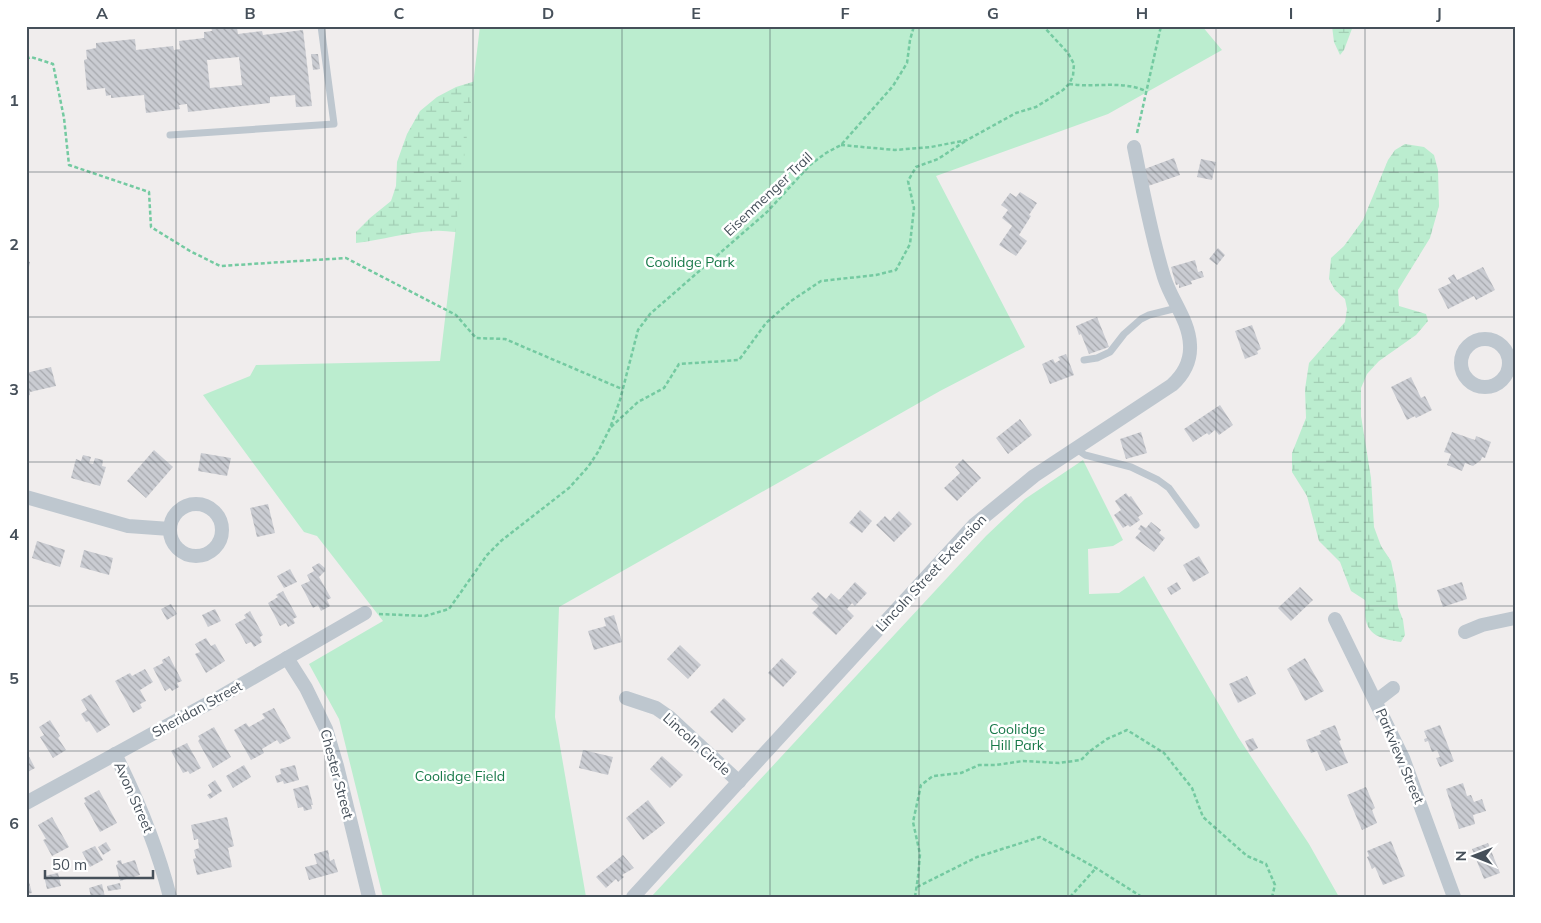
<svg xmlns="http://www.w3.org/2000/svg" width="1541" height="923" viewBox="0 0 1541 923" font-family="Mulish,sans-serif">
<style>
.wetland{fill:url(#wetland-marsh)}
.green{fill:#bbedcf}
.building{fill:url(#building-back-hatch);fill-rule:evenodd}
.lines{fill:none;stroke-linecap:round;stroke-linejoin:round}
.path{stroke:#74caa1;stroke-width:2.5;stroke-dasharray:4 2.5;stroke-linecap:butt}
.service{stroke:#bec7cf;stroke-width:7}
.minor{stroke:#bec7cf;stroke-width:14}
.grid{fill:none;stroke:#46505a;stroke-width:1;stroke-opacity:0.55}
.labels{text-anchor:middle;stroke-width:5;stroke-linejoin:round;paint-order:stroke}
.street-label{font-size:14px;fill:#46505a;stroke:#fff}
.park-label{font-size:14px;fill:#187949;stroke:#fff}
.neatline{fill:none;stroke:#46505a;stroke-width:2}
.grid-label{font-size:16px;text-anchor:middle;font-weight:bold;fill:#46505a}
</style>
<defs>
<pattern id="wetland-marsh" width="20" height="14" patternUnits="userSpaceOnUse" patternTransform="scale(1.25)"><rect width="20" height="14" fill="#bbedcf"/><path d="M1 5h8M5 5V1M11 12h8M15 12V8" fill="none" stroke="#a2cdb4"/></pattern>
<pattern id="building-back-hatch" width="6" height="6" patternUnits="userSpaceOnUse" patternTransform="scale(1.25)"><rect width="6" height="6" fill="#caccd2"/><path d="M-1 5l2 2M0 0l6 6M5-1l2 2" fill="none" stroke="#a6a8ad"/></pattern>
</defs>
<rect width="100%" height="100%" fill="#f0eded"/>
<g class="wetland">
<path d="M831 26 697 255 419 466 470 234C458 233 446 230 434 231 407 232 382 240 356 243V232L370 218 391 201 396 186 397 162 407 134 420 111 437 97 456 87 492 76Z"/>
<polygon points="1332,26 1353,26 1344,50 1340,55 1334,42"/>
<path d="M1405 144 1424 147 1434 155 1438 170 1439 206 1430 238 1398 290 1399 306 1426 314 1428 321 1416 335 1379 361 1367 374 1361 388V416L1371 478 1374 527 1381 546 1391 561 1396 585 1398 607 1403 620 1405 635 1401 642C1382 639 1365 636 1365 612 1365 608 1366 604 1365 600L1351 591 1340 562 1319 541 1307 496 1292 472V453L1306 418 1305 389 1309 363 1345 322 1347 309 1345 299 1335 290 1329 279 1331 258 1344 246 1363 220 1388 160 1395 150Z"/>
</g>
<g class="green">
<polygon points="480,26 1202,26 1222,50 1108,114 936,176 1025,347 940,391 559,607 555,717 586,897 383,897 339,719 309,664 383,621 317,536 304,532 203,395 250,376 256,365 440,361"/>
<polygon points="1083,460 1123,540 1113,546 1088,549 1089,594 1119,593 1144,576 1238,737 1309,844 1339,897 651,897 986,536 1025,499"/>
</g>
<g class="building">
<path d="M211 26H229V29L237 28 238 34 262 31 263 35 303 30 312 106 296 107 295 95 270 97V103L188 112 187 104 179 105 180 109 146 113 144 95 111 98V95L106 96 105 88 87 90 84 60 87 59 86 50 96 48V43L135 39 136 50 173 46 174 50 180 49 179 41 204 38V32L212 31ZM239 57 242 85 210 88 207 60Z"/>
<polygon points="311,54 318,54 320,69 313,70"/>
<polygon points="1174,158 1180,175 1148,186 1142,170"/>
<polygon points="1201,159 1216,162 1212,180 1197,177"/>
<polygon points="1020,192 1037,203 1029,215 1031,216 1019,235 1027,241 1016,256 999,245 1012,226 1002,218 1008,210 1001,205 1010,193 1016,197"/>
<polygon points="1218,248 1225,255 1217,265 1209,259"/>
<polygon points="1195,260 1198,272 1202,271 1204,277 1191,281 1192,284 1179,288 1179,284 1176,285 1171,267"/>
<polygon points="26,261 30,262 27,277 26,277"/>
<polygon points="1483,267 1495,290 1476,300 1474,296 1448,309 1438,289 1451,283 1448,278 1454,274 1457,280"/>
<polygon points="1097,317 1109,347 1089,354 1081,334 1079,335 1076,326"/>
<polygon points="1252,325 1261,349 1257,351 1258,354 1245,359 1235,331"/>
<polygon points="1066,354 1074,375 1050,384 1042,364 1053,359 1055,363 1060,360 1058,357"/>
<polygon points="51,367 56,386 30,392 30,395 26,396 26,373"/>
<polygon points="1411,377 1421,398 1425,396 1432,410 1416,418 1415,416 1407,420 1391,387"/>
<polygon points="1220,405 1233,425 1219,435 1215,430 1209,435 1207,433 1193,442 1184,429"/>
<polygon points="1020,419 1032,435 1008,454 996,438"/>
<polygon points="1141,432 1147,453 1126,459 1120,439"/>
<polygon points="1452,432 1475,440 1476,436 1491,442 1485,458 1482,457 1481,460 1473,466 1465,463 1462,471 1447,465 1451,454 1444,452"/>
<polygon points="154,450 173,467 146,498 127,481"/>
<polygon points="201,453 231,458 227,476 198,471"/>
<polygon points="83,455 91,457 89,463 93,464 95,458 103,460 102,466 106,467 100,486 71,478 76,459 81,461"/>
<polygon points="963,459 981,478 957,501 944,488 960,473 955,467"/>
<polygon points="1126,493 1129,497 1131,496 1143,514 1138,517 1140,520 1130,527 1128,525 1123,528 1114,515 1121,510 1115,501"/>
<polygon points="268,504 275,533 257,537 250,508"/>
<polygon points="860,510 872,521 862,533 849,523"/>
<polygon points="899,511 912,524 894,542 876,525 885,516 890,521"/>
<polygon points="1151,522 1161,530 1159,533 1165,538 1154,552 1135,538 1141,531 1138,529 1141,525 1146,528"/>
<polygon points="37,541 65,550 60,567 32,558"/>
<polygon points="84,550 113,558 109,575 80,567"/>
<polygon points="1199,556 1209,573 1193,582 1183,565"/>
<polygon points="319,563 325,568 325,571 319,577 331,598 327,600 330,606 321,611 318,605 313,608 301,585 310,581 307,575 314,571 312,567"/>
<polygon points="290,569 297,582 284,588 277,576"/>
<polygon points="855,582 867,593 855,606 852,603 847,609 854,616 836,635 812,613 819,606 811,599 818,592 826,599 831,593 839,600"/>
<polygon points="1177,582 1181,589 1171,595 1167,588"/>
<polygon points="1462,582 1467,599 1443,607 1437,590"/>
<polygon points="1300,587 1313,600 1291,621 1278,608"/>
<polygon points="283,591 297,617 293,619 295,623 288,627 286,623 280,626 268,603 278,597 276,595"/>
<polygon points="171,604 177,614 167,620 161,609"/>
<polygon points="215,609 221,621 208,627 202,615"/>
<polygon points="250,611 263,635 260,637 262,642 254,647 251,642 246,644 235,624 246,618 244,615"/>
<polygon points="614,615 622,642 594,650 588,631 606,626 604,618"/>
<polygon points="206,638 211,646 215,644 225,661 206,673 195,654 200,652 195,644"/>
<polygon points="680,645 701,665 688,679 667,659"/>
<polygon points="169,656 182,681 177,683 179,687 172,691 170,688 165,691 153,668 163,663 162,660"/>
<polygon points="782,658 797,672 783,687 768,673"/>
<polygon points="1305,658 1324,691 1305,701 1287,669"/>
<polygon points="145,669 153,682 140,690 146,701 140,704 142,708 133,713 115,681 130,673 132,676"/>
<polygon points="1247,676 1256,694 1238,703 1229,684"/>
<polygon points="91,694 110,725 97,733 89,721 86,722 81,714 87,710 81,700"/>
<polygon points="724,698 746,719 732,733 710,712"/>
<polygon points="274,708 291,738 280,744 277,740 262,749 264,753 251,760 234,730 246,723 249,727 265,718 262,714"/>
<polygon points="50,720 60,736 58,738 66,750 53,758 40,737 44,735 39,727"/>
<polygon points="1335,725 1341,740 1339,741 1348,763 1326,771 1317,751 1311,753 1306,740 1321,734 1320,731"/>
<polygon points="1440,725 1454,761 1440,767 1436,758 1440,757 1437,750 1432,752 1428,741 1425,742 1424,739 1427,738 1424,731"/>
<polygon points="214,727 231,757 213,768 198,741 200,739 198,736"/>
<polygon points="1253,738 1258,748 1250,752 1245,741"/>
<polygon points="187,743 201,768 190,774 188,771 183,773 171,751"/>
<polygon points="583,750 613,757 608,775 579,768"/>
<polygon points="26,751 35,768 26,773"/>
<polygon points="662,756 683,775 670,788 650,769"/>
<polygon points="244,765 251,777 233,788 226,776"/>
<polygon points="295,765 299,780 284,784 283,781 277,783 275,776 281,774 280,769"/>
<polygon points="215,780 222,791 210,799 207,795 212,792 208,785"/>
<polygon points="1463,783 1467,796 1471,795 1474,802 1482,799 1486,811 1473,815 1475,824 1459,829 1446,789"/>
<polygon points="308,785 313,805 311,805 312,809 304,811 303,807 298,808 293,789"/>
<polygon points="1366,787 1375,808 1372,810 1377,823 1362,830 1347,795"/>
<polygon points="99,790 117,823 100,832 84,803 86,802 84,798"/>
<polygon points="648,800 665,823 643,840 626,818"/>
<polygon points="52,817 69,847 52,856 43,840 46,839 38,825"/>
<polygon points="227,817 234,846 228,848 232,867 197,875 193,859 196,858 194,850 199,848 198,839 194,840 191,825"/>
<polygon points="1391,841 1405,876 1383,885 1375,867 1372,869 1367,857 1369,856 1367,851"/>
<polygon points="106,842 111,850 103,855 98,847"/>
<polygon points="1488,843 1500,873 1484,879 1472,849"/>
<polygon points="95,846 103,860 90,867 82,852"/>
<polygon points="328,850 330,861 334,859 338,872 309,880 305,867 317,864 314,854"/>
<polygon points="623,855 634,868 622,875 624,877 618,882 616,879 606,888 596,877"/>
<polygon points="121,860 122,864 135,860 140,875 120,881 116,865 118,864 117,861"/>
<polygon points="26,871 32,893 26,894"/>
<polygon points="58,873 61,886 47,889 44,876"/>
<polygon points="120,883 121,889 108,891 107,886"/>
<polygon points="102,884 105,897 91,897 89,888"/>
</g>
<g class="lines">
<g class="path">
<polyline points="26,59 31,57 53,64 64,118 69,165 149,192 151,227 190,251 220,266 346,258 456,315 476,338 505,339 622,389"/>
<path d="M1069 84C1095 88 1120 80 1146 91"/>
<polyline points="1137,133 1161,26"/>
<polyline points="841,145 895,150 931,147 967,140 1016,113 1036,107 1063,90 1069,84 1073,76 1074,64 1068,53 1043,26"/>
<polyline points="611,427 638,402 664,388 679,364 739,360 766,323 791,301 821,281 876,275 896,270 910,244 914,208 908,181 916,167 938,159 967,140"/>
<polyline points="379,614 425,616 449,609 487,555 501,541 569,488 588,467 598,452 610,428 620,400 638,330 650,314 767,212 810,165 826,153 841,145 893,86 907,63 910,40 914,26"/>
<polyline points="917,887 977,857 1040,837 1096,868 1142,897"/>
<polyline points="915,897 918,877 920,854 913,822 921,785 933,776 961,773 979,765 996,765 1023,761 1059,763 1081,760 1090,751 1107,739 1127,730 1164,753 1192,788 1203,817 1247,856 1266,864 1275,885 1272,897"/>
<polyline points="1070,897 1096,868"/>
</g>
<g class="service">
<polyline points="170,135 334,124 321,26"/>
<polyline points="1084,360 1097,358 1110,352 1124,334 1141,319 1149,315 1177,308"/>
<polyline points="1075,448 1085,455 1131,467 1158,480 1169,488 1196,525"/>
</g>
<g class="minor">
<circle cx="1485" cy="363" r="24"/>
<polyline points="26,497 128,526 170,529"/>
<circle cx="196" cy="530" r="26"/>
<polyline points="1335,619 1403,758 1454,897"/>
<polyline points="1465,632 1482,625 1515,618"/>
<polyline points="287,658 306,688 326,729 337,766 369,897"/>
<polyline points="626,698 656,708 669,717 739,782"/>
<polyline points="1376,701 1393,688"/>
<path d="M115 754C138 800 157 846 170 897"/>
<polyline points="26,803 218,698 365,613"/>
<path d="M633 897 974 525 1034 476 1172 385C1184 374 1191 362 1190 345 1189 320 1171 300 1164 277 1151 235 1143 191 1134 147"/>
</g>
</g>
<path class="grid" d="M176 26V897M325 26V897M473 26V897M622 26V897M770 26V897M919 26V897M1068 26V897M1216 26V897M1365 26V897M26 172H1515M26 317H1515M26 462H1515M26 606H1515M26 751H1515"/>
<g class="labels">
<g class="street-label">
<text transform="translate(768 194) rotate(-43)" y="5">Eisenmenger Trail</text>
<text transform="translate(931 573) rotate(-47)" y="5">Lincoln Street Extension</text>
<text transform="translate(197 709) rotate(-29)" y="5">Sheridan Street</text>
<text transform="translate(697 744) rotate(42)" y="5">Lincoln Circle</text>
<text transform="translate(1400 756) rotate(67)" y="5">Parkview Street</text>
<text transform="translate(337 774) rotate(75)" y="5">Chester Street</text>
<text transform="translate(134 797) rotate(66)" y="5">Avon Street</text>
</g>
<g class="park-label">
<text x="690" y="267">Coolidge Park</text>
<text x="1017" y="734">Coolidge<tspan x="1017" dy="16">Hill Park</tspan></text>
<text x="460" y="781">Coolidge Field</text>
</g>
</g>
<rect width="1541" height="923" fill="none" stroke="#ffffff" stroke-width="55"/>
<g transform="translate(1474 856) rotate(270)" stroke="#ffffff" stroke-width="4" paint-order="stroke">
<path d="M0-4L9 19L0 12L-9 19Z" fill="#46505a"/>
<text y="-8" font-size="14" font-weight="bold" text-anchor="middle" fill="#46505a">N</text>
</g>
<path d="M45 870v8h108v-8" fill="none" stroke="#46505a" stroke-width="2.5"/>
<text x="52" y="870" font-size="15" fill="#46505a" stroke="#ffffff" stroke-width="4" paint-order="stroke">50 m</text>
<rect x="28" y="28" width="1486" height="868" class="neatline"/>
<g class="grid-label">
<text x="102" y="19">A</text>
<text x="250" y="19">B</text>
<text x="399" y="19">C</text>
<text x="548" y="19">D</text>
<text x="696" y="19">E</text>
<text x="845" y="19">F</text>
<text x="993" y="19">G</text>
<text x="1142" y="19">H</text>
<text x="1291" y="19">I</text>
<text x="1439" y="19">J</text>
<text x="14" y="106">1</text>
<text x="14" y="250">2</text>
<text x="14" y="395">3</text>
<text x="14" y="540">4</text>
<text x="14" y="684">5</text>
<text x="14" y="829">6</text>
</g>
</svg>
